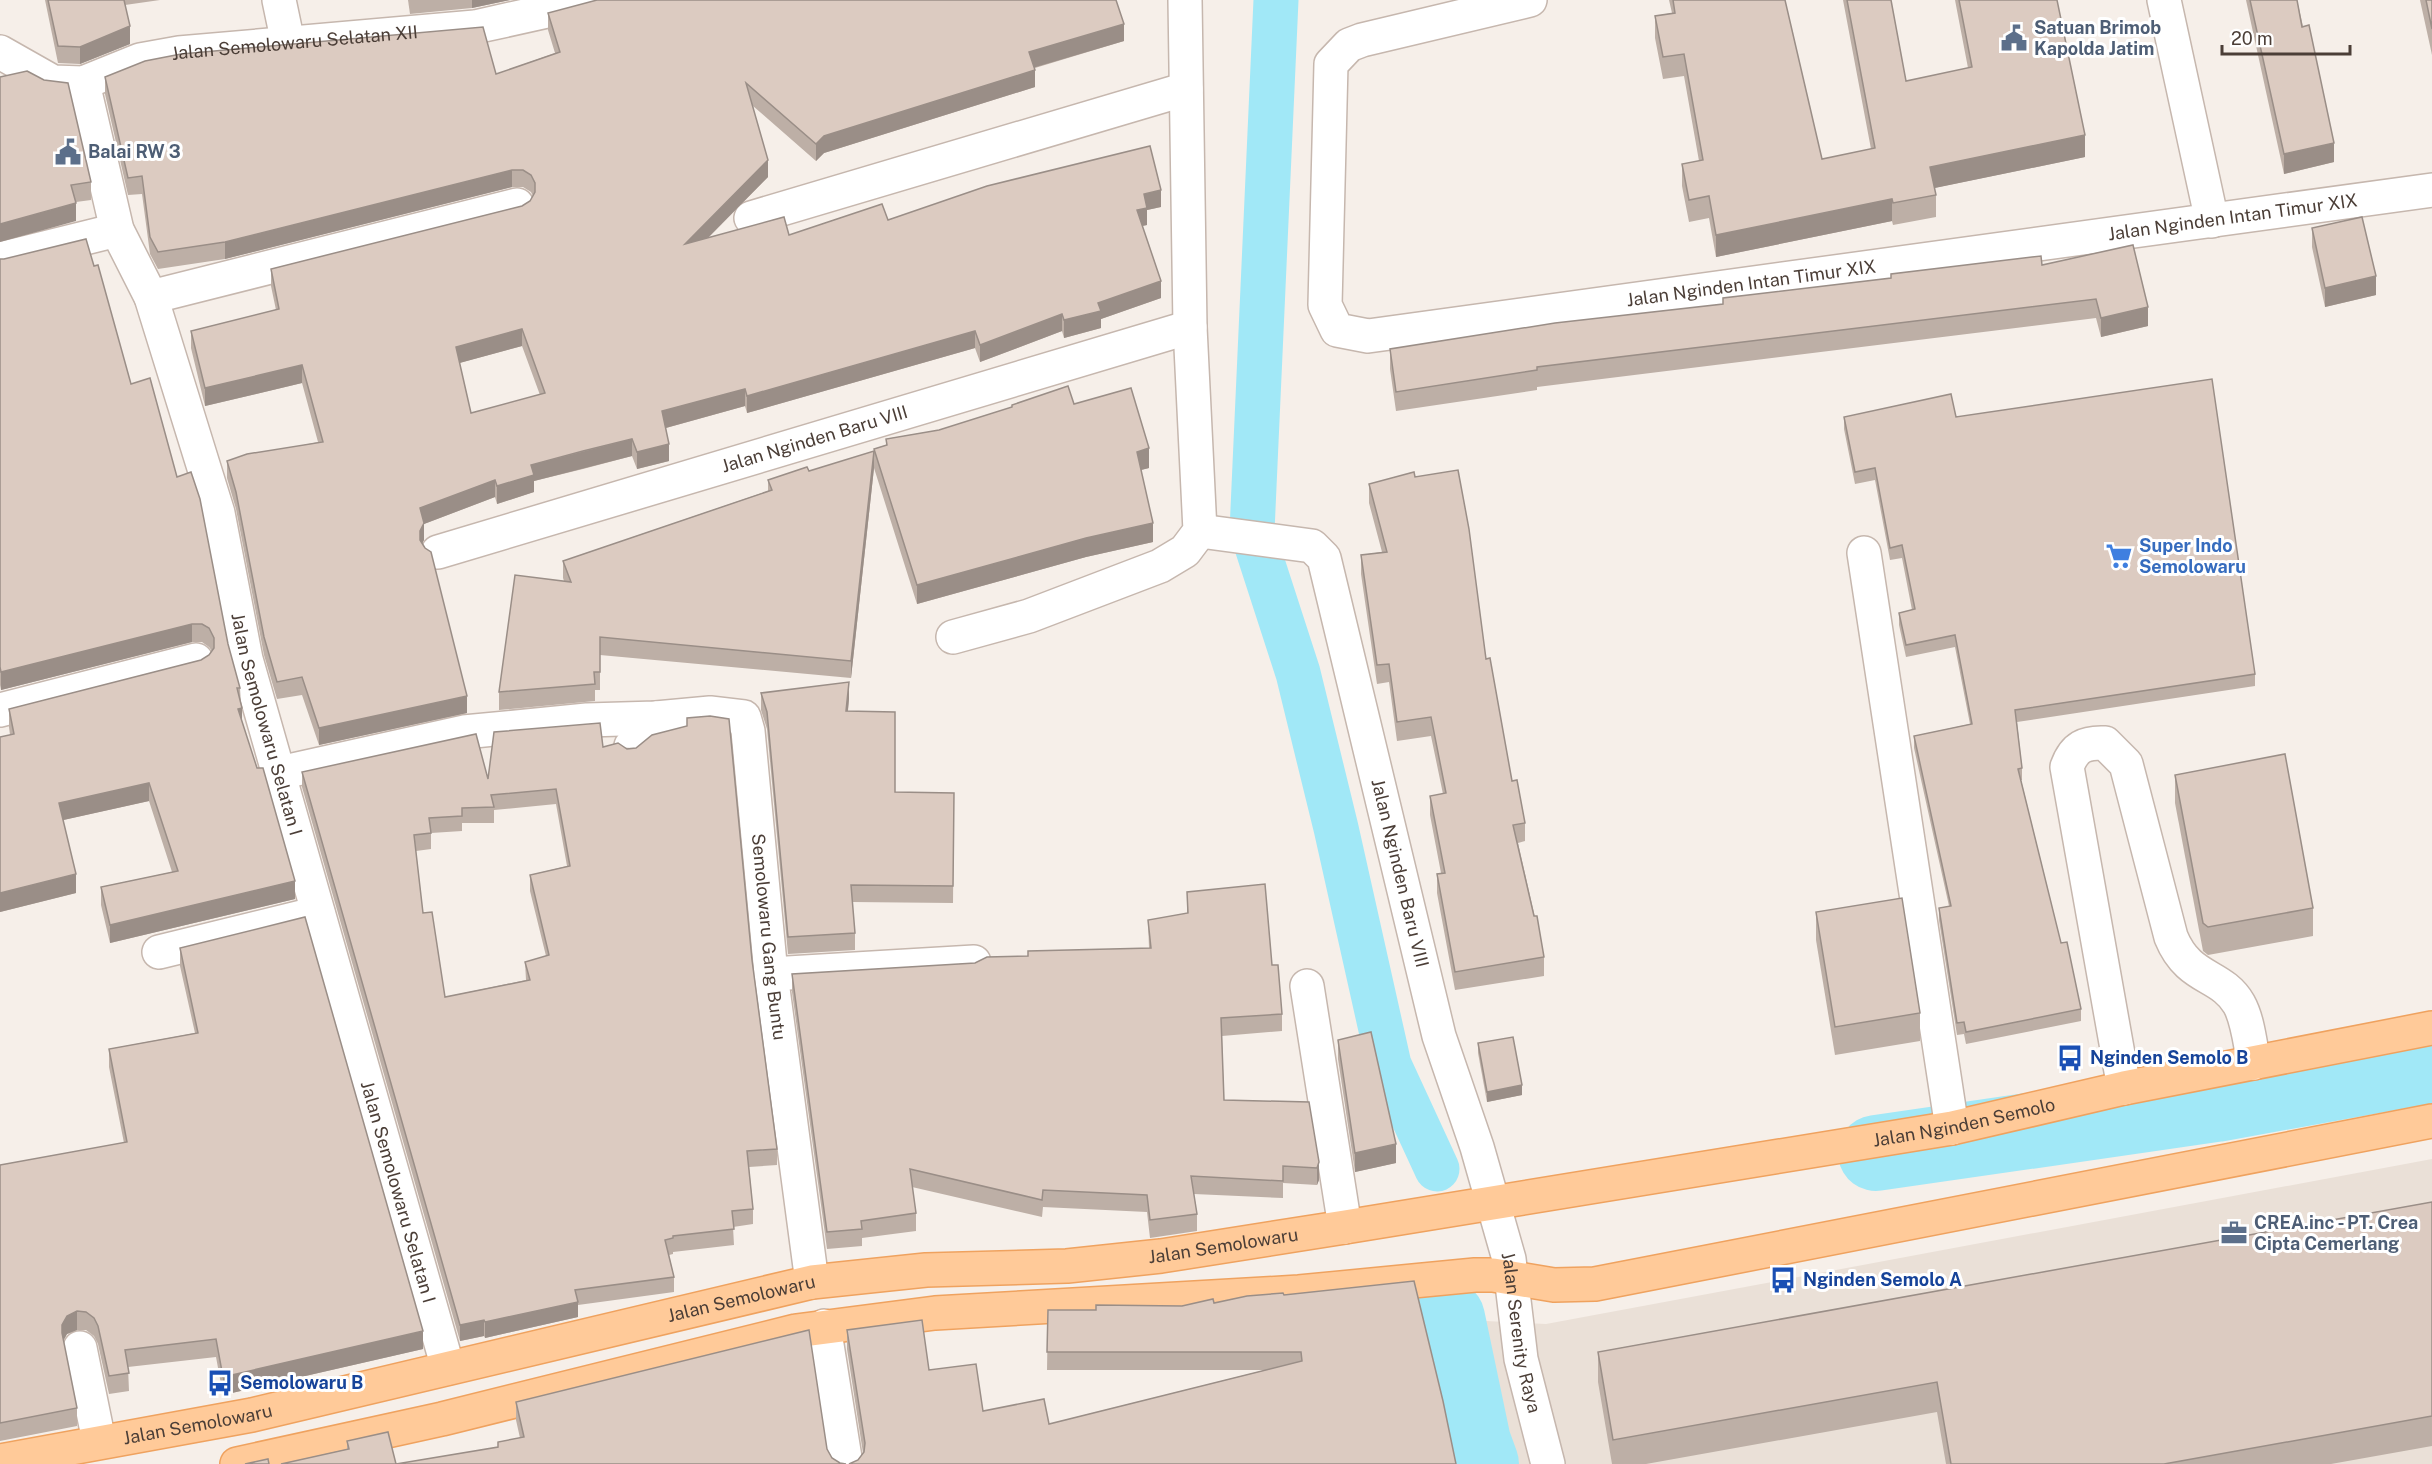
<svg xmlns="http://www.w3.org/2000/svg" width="2432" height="1464" viewBox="0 0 2432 1464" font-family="'Public Sans',sans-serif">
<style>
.residential{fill:#eae0d7}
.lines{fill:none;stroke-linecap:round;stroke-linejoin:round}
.canal{stroke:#a1e8f7;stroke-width:45}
.river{stroke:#a1e8f7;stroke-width:76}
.minor-casing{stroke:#c6b7ae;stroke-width:36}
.major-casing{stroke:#efa25f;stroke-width:36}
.minor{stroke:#fff;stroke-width:33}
.major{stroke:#ffca99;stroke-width:33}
.wall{fill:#bdafa6;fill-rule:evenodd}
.shaded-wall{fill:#9a8e87}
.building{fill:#dccbc1;stroke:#9a8e87;stroke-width:1.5;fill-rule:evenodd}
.labels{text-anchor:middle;stroke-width:6;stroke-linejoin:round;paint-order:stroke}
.service-label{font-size:18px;font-weight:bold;fill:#4e5e75;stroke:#fff;text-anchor:start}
.street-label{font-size:18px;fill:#4b3e37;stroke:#fff}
.shop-label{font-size:18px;font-weight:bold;fill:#366cbe;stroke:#fff;text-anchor:start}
.transit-label{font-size:18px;font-weight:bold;fill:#164399;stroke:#fff;text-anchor:start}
</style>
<rect width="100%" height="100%" fill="#f6efe9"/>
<polygon class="residential" points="2432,1159 2432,1464 1513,1464 1485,1404 1486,1321 1546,1324"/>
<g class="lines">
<polyline class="canal" points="1276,0 1252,531 1298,673 1336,828 1389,1065 1437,1169"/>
<g class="river">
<polyline points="1876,1153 2216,1104 2432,1065"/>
<polyline points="1447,1318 1473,1442 1481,1464"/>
</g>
<g class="minor-casing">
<g id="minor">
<polyline points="279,0 288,43"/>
<path id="s1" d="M1530 0 1362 40 1349 45 1331 64 1325 305 1337 330 1368 336 2432 190"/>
<polyline points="2164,0 2212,221"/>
<path id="s2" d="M0 52 53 82 83 83 140 60 179 53 475 27 597 0"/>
<path id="s3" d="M83 83 117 230 151 297 218 513 246 659 448 1368"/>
<polyline points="751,218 1186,89"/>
<polyline points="0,259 117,230"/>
<polyline points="151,297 517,205"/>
<path id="s4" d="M1200 531 1312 546 1324 558 1439 1036 1477 1147 1509 1259 1521 1359 1548 1464"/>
<path id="s5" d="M438 552 1190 327"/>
<polyline points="1864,553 1952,1128"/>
<polyline points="953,637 1029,616 1160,566 1185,551 1200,531 1190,327 1185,0"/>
<polyline points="0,710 196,660"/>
<polyline points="631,746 656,718"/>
<path id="s6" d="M279 773 464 732 587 720 656 718 710 713 744 717 748 731 771 974 812 1282"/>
<polyline points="159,952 318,913"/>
<polyline points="771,974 974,962"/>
<polyline points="1307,986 1345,1227"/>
<path d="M2124 1088 2067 767C2074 747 2085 742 2105 743L2126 764 2171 937C2189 981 2221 973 2239 1004 2248 1020 2250 1044 2254 1063"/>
<polyline points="824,1326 846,1464"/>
<polyline points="80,1348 99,1441"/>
</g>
</g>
<g class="major-casing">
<g id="major">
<path id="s7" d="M0 1461 252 1415 812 1282 926 1270 1067 1266 1161 1256 1345 1227 1952 1128 2124 1088 2432 1028"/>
<polyline points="237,1464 442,1419 796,1331 935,1313 1299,1292 1475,1275 1493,1275 1554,1285 1595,1284 2432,1121"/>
</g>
</g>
<use href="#minor" class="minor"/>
<use href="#major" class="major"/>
</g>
<g class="wall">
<polygon points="45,0 160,0 125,5 130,44 80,64 58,63"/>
<polygon points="408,0 510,0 472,8 410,14"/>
<polygon points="1669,0 1785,0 1822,159 1871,149 1843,0 1891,0 1906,81 1968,68 1955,0 2057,0 2085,157 1934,188 1936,195 1936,217 1893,225 1892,221 1716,257 1709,218 1689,222 1682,186 1682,164 1699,161 1684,76 1663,79 1655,38 1655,16 1672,13"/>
<polygon points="2246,0 2297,0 2334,162 2284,174"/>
<polygon points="2420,0 2432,0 2432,55"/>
<path d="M548 13 1124 41 1035 68V87L824 153 816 161 753 106 768 177 708 238 789 235 888 220 1161 207 1147 210V225L1142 226 1161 298 1101 319V328L1064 338 1062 331 980 362 975 348 747 413 745 406 666 428 669 461 637 469 632 456 583 469 534 481V492L497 504 495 497 424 524V540L422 543 467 713 319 745 302 695 277 699 264 655 236 509 227 478V461L318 442 302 383 205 406 191 348V331L276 310 271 286V269L522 206 530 201 533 196 531 192 523 187H512L225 259 158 269 150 254 142 194 128 195 105 94V77L496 74 555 53 548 30ZM522 346 540 395 471 413 459 363Z"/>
<polygon points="0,77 91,182 91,200 76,202 76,221"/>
<polygon points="2312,228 2376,295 2325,307 2312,247"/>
<polygon points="0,259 94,266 131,384 177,477 240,688 242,721 295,899 110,943 101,905 101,887 172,872 149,801 63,820 76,893 0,912 0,737 10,735 9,727 9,709 201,660 209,655 212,651 209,647 202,642 192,642 1,690 0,685"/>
<polygon points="2042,265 2148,326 2101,337 2096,318 1537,387 1537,390 1396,411 1390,369 1390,349 1723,304"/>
<polygon points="1074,404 1149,468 1141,470 1153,542 1086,557 917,604 874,468 874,449 886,445 886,439 939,430 1012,407 1012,405"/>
<polygon points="1844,417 1956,417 2255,674 2255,686 2017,722 2022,768 2022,780 2021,780 2061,943 2081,1009 2081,1021 1966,1044 1964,1034 1957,1035 1939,920 1939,908 1949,906 1914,748 1914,736 1970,724 1955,647 1906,657 1899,625 1899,613 1912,610 1902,558 1890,560 1875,480 1855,484 1844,429"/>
<polygon points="874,468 851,678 600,655 600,690 595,690 595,701 499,710 499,692 564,581 563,578 563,561 768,491 768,480 809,471"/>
<polygon points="1415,477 1486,659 1512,781 1525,823 1525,841 1518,843 1544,957 1544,976 1455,990 1437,893 1437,874 1441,873 1430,815 1430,796 1443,794 1431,736 1397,741 1389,682 1377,684 1361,574 1361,555 1382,552 1369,503 1369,484"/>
<polygon points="761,693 849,699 848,711 895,792 954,793 953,903 852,902 855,933 855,950 788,954 767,729 761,710"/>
<path d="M687 718 752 960 777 1149V1165L749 1167 753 1209V1224L733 1227 734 1245 673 1252V1254L669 1255 674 1277V1292L578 1305V1317L485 1338 484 1336 460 1341 302 787V772L488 779 603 747 636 748 687 726ZM556 804 567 866 530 875V891L546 956 525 962 526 980 445 997 423 913 416 851 431 849V833L462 831V823H494V810Z"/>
<polygon points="2175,775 2313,908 2313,936 2208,955 2203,951 2175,803"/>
<polygon points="1187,892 1272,965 1282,1014 1282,1031 1222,1036 1224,1100 1309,1102 1319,1180 1317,1185 1283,1183 1283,1198 1194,1194 1197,1214 1197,1231 1150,1238 1147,1212 1043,1207 1042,1217 912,1187 916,1213 916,1231 862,1238 862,1246 827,1249 792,992 792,974 975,963 1028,956 1149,948 1148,920 1187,914"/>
<polygon points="1816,912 1920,1013 1920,1041 1835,1055 1816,940"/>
<polygon points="180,948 423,1349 223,1395 216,1357 128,1367 129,1391 109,1394 98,1344 94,1336 86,1330 77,1330 67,1334 63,1341 77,1408 77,1426 0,1441 0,1165 124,1143 109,1067 109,1049 195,1033 180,966"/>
<polygon points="1338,1040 1396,1163 1355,1172 1338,1059"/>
<polygon points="1478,1043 1522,1095 1487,1102 1478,1053"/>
<polygon points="2432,1202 2432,1446 2331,1464 1946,1464 1937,1412 1646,1464 1612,1464 1598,1382 1598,1352"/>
<polygon points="1284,1295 1456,1464 858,1460 863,1453 847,1349 847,1330 929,1370 983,1411 1049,1424 1265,1370 1047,1370 1048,1310 1096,1310 1182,1306"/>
<polygon points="516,1402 827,1449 832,1458 840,1463 281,1464 347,1449 347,1441 396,1464 498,1447 498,1442 520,1438 516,1420"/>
</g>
<g class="shaded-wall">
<polygon points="472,0 510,0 472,8"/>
<polygon points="1124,24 1124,41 1029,69 1029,52"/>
<polygon points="130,26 130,44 80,64 80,47"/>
<polygon points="1035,70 1035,87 824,153 816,161 816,144 824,136"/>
<polygon points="2085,135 2085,157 1930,189 1930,167"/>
<polygon points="2334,143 2334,162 2284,174 2284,154"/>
<polygon points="768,160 768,177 685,261 685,244"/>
<polygon points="512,170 512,187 225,259 225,242"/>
<polygon points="1161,190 1161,207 1147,210 1147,225 1137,227 1137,210 1144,194"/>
<polygon points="1892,199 1892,221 1716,257 1716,235"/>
<polygon points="76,203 76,221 0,242 0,224"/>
<polygon points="2376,276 2376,295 2325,307 2325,288"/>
<polygon points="1161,281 1161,298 1101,319 1101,328 1064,338 1064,320 1098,303"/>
<polygon points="2148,307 2148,326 2101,337 2101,318"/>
<polygon points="1062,314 1062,331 980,362 980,345"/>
<polygon points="522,329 522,346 456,364 456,347"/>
<polygon points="975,331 975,348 747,413 747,396"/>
<polygon points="302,365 302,383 205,406 205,388"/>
<polygon points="745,389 745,406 662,429 662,411"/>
<polygon points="632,439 632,456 534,481 534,492 497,504 497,486 531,465"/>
<polygon points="669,444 669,461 637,469 637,452"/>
<polygon points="1149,448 1149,468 1137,471 1137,452"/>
<polygon points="874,451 874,468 851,678 851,661"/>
<polygon points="495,480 495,497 424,524 424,540 420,548 420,508"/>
<polygon points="1153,523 1153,542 1086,557 917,604 917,585 1086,538"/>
<polygon points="192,624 192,642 1,690 1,672"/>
<polygon points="849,682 849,699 846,728 846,711"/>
<polygon points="467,696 467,713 319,745 319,728"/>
<polygon points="242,708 242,726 238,709"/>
<polygon points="149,783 149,801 59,821 59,803"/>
<polygon points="76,874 76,893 0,912 0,893"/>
<polygon points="295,881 295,899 110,943 110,925"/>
<polygon points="1522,1085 1522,1095 1487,1102 1487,1092"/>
<polygon points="1396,1144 1396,1163 1355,1172 1355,1153"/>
<polygon points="1319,1162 1319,1180 1317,1185 1317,1168"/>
<polygon points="578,1302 578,1317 485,1338 485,1322"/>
<polygon points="77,1311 77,1330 67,1334 62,1343 62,1351 62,1325 67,1316"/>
<polygon points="484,1320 484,1336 460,1341 460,1325"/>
<polygon points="423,1331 423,1349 223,1395 223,1377"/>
</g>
<g class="building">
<polygon points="48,0 124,0 130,26 80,47 58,46"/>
<path d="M597 0H1116L1124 24 1029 52 1035 70 824 136 816 144 746 83 768 160 685 244 784 217 789 235 882 204 888 220 987 186 1150 146 1161 190 1144 194 1147 208 1137 210 1161 281 1098 303 1101 311 1064 320 1062 314 980 345 975 331 747 396 745 389 662 411 669 444 637 452 632 439 583 451 531 465 534 475 497 486 495 480 420 508 424 523 420 531V540L425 548 431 552 467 696 319 728 302 677 277 682 264 637 236 492 227 461 247 454 323 442 302 365 205 388 191 331 279 309 271 269 522 206 530 201 535 192V183L531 175 523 170H512L225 242 158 252 150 237 142 176 128 178 105 77 145 61 181 54 483 27 496 74 560 52 548 13ZM522 329 545 393 471 413 456 347Z"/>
<polygon points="1673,0 1785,0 1822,159 1875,148 1847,0 1891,0 1906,81 1972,67 1959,0 2057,0 2085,135 1930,167 1936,195 1893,203 1892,199 1716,235 1709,196 1689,200 1682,164 1703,160 1684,54 1663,57 1655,16 1675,13"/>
<polygon points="2250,0 2297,0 2302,27 2309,25 2334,143 2284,154"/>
<polygon points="2426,0 2432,0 2432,29"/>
<polygon points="27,71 44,80 68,83 91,182 71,185 76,203 0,224 0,77"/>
<polygon points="2362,217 2376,276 2325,288 2312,228"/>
<polygon points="86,239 94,266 98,265 131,384 150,378 177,477 191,472 200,499 228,644 240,688 237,688 242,708 238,709 257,768 263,768 295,881 110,925 101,887 178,871 149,783 59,803 76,874 0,893 0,737 14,734 9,709 201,660 209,655 214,648 214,638 209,628 202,624 192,624 1,672 0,667 0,259 4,259"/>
<polygon points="2133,245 2148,307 2101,318 2096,299 1537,367 1537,370 1396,392 1390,349 1555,323 1723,304 1723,298 1891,278 1891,274 2041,256 2042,265"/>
<polygon points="2212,379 2255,674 2015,710 2022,768 2018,769 2061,943 2067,942 2081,1009 1966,1032 1964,1022 1957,1023 1939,908 1951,906 1914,736 1972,724 1955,635 1906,645 1899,613 1915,609 1902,545 1890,548 1875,468 1855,472 1844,417 1951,394 1956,417"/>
<polygon points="1068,386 1074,404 1131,388 1149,448 1137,452 1153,523 1086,538 917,585 874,449 887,445 886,439 939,430 1012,407 1012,405"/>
<polygon points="874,451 851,661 600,637 600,672 594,672 595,684 499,692 515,575 571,582 563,561 772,490 768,480 807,467 809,471"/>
<polygon points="1458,470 1469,529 1486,659 1490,658 1512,781 1517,780 1525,823 1513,825 1534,916 1537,916 1544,957 1455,972 1437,874 1445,873 1430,796 1446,793 1431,717 1397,722 1389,664 1377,665 1361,555 1387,552 1369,484 1414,472 1415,477"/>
<polygon points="849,682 846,711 895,712 895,792 954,793 953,886 851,885 855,933 788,937 767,712 761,693"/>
<path d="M710 716 729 719 752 960 777 1149 747 1151 753 1209 732 1211 734 1229 673 1236V1238L665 1240 674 1277 575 1290 578 1302 485 1322 484 1320 460 1325 302 772 476 734 488 779 494 732 600 723 603 747 618 743 627 749 636 748 652 735 687 726V718ZM556 789 570 866 530 875 549 955 525 962 530 980 445 997 432 912 423 913 414 835 431 833 429 818 462 816V808L494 807 491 795Z"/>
<polygon points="2285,754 2313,908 2208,927 2203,923 2175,775"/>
<polygon points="1265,884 1272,965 1278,965 1282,1014 1221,1018 1224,1100 1309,1102 1319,1162 1317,1168 1283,1166 1283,1181 1191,1176 1197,1214 1150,1220 1147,1195 1043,1190 1042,1200 910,1169 916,1213 861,1221 862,1229 827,1232 792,974 975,963 987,957 1028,956 1028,951 1151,948 1148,920 1188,913 1187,892"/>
<polygon points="1902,898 1920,1013 1835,1027 1816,912"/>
<polygon points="305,917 423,1331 223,1377 216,1339 125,1350 129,1373 109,1376 98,1326 94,1318 86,1312 77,1311 67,1316 62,1325 62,1333 77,1408 0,1423 0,1165 127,1142 109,1049 198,1033 180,948"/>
<polygon points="1371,1032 1396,1144 1355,1153 1338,1040"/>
<polygon points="1513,1037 1522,1085 1487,1092 1478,1043"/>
<polygon points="2432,1202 2432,1416 2164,1464 1951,1464 1937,1382 1613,1440 1598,1352"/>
<polygon points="1414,1281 1443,1401 1456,1464 849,1464 858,1460 864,1452 865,1443 847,1330 922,1320 929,1370 976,1364 983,1411 1044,1399 1049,1424 1302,1361 1301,1352 1047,1352 1048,1310 1096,1310 1096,1305 1182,1306 1213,1299 1214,1303 1247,1296 1283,1293 1284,1295"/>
<polygon points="809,1330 827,1449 832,1458 840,1463 846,1464 281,1464 349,1449 347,1441 388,1432 396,1464 498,1447 498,1442 524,1437 516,1402"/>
<polygon points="268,1459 269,1464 245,1464"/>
</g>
<defs>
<g id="civic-bare" transform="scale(2.07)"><path d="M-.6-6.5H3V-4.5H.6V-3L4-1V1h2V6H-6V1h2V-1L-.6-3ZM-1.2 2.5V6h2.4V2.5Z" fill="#5c6f8a" stroke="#fff" stroke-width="2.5" paint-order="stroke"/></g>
<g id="supermarket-bare" transform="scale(2.07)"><path d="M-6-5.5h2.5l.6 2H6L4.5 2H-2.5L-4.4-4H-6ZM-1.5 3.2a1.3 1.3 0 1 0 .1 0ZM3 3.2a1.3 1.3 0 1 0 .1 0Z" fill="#3f7fe0" stroke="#fff" stroke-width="2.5" paint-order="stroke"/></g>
<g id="bus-bare" transform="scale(2.07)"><path d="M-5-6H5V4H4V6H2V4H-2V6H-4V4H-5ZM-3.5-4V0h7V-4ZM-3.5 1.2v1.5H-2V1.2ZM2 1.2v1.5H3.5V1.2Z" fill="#1a4fb4" stroke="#fff" stroke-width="2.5" paint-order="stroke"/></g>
<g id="office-bare" transform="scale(2.07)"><path d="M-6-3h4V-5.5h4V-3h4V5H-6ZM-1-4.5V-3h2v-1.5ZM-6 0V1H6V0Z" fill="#5c6f8a" stroke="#fff" stroke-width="2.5" paint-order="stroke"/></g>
</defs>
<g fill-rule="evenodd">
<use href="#civic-bare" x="2014" y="38"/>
<use href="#civic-bare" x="68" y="152"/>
<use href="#supermarket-bare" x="2119" y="556"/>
<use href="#bus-bare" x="2070" y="1058"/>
<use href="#office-bare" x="2234" y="1233"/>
<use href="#bus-bare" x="1783" y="1280"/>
<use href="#bus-bare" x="220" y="1383"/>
</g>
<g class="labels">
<g class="service-label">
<text x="2034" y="34">Satuan Brimob<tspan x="2034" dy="21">Kapolda Jatim</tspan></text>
<text x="88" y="158">Balai RW 3</text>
<text x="2254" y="1229">CREA.inc - PT. Crea<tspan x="2254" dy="21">Cipta Cemerlang</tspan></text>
</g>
<g class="street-label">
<text dy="6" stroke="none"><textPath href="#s2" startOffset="308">Jalan Semolowaru Selatan XII</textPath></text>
<text dy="6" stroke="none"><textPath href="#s1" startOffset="1386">Jalan Nginden Intan Timur XIX</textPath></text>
<text dy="6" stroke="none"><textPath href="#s1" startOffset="900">Jalan Nginden Intan Timur XIX</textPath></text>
<text dy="6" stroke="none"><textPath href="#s5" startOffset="393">Jalan Nginden Baru VIII</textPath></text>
<text dy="6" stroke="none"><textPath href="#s3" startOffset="669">Jalan Semolowaru Selatan I</textPath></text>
<text dy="6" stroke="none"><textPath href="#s4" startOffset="454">Jalan Nginden Baru VIII</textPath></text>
<text dy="6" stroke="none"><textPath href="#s6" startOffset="692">Semolowaru Gang Buntu</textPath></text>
<text dy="6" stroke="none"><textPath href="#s7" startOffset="1996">Jalan Nginden Semolo</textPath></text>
<text dy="6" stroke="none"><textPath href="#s3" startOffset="1155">Jalan Semolowaru Selatan I</textPath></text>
<text dy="6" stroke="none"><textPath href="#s7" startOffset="1245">Jalan Semolowaru</textPath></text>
<text dy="6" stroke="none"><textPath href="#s7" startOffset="759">Jalan Semolowaru</textPath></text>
<text dy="6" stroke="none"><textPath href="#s4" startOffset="930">Jalan Serenity Raya</textPath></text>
<text dy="6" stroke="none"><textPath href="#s7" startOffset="201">Jalan Semolowaru</textPath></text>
</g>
<g class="shop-label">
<text x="2139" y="552">Super Indo<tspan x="2139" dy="21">Semolowaru</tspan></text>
</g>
<g class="transit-label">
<text x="2090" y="1064">Nginden Semolo B</text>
<text x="1803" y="1286">Nginden Semolo A</text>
<text x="240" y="1389">Semolowaru B</text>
</g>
</g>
<path d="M2222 45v9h128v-9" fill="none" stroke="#4b3e37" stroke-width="3"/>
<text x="2231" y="45" font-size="18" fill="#4b3e37" stroke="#ffffff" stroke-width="4.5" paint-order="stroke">20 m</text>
</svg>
